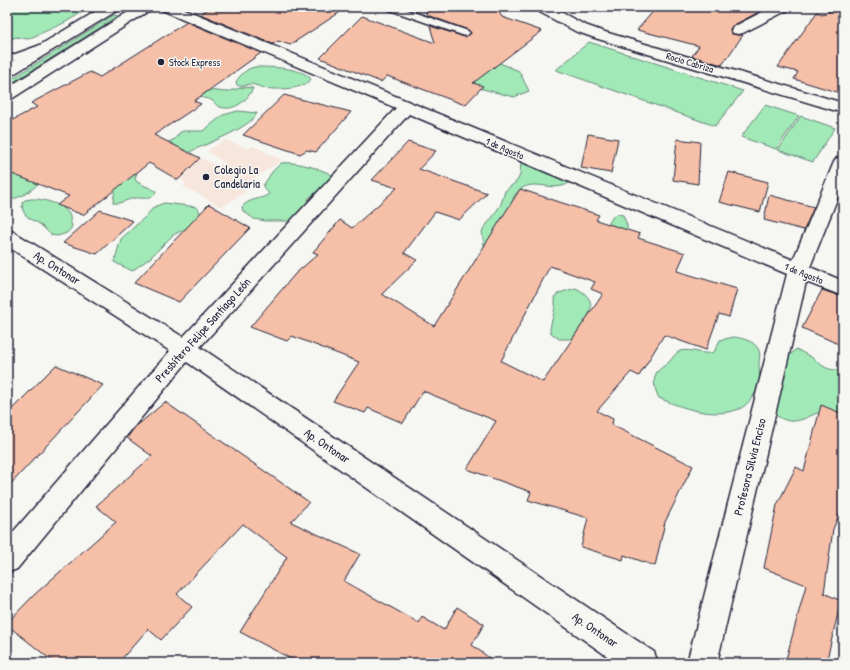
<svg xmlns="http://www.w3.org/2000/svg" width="850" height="670" viewBox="0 0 850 670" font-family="'Patrick Hand',sans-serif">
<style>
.built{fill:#f6e6dc}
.green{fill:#a1e9b6;stroke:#628678}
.building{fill:#f5bfa8;stroke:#22223b;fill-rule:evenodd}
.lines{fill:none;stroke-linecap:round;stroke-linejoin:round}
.service-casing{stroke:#22223b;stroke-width:3}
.minor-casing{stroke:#22223b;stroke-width:3}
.primary-casing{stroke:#22223b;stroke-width:3}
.service{fill:#f6f6f2;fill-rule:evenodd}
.minor{fill:#f6f6f2;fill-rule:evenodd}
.primary{fill:#f6f6f2;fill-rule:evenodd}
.poi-dot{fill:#22223b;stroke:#f6f6f2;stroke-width:1.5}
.labels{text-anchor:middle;stroke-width:3;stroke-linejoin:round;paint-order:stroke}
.far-poi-label{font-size:10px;fill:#22223b;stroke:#f6f6f2;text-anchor:start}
.far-street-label{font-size:10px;fill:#22223b;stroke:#f6f6f2}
.poi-label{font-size:12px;fill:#22223b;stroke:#f6f6f2;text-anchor:start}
.street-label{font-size:12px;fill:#22223b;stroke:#f6f6f2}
</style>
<rect width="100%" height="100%" fill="#f6f6f2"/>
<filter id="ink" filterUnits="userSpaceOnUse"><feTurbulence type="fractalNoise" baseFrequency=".025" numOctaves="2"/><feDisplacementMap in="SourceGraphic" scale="8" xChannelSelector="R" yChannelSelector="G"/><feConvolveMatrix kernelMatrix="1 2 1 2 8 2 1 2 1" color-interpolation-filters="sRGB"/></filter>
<g filter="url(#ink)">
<polygon class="built" points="225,140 249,149 253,146 282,160 247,183 241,188 246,191 222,207 183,186 187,183 165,171 192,154 217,166 224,163 207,151"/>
<g class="green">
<polygon points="7,7 91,7 64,23 28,39 16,37 7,41"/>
<polygon points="114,15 118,16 7,86 7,82"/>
<polygon points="589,42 743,91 715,126 556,70"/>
<polygon points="495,61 519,71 529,91 514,97 467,85"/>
<path d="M255 67C269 67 302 67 311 79 305 90 275 90 264 88 260 87 256 85 252 84 246 84 243 88 237 85L236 82C239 76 247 68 255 67Z"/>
<path d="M244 87 253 88C248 100 234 112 220 107 216 106 215 103 213 101 209 98 204 99 201 97L209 90 225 92Z"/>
<polygon points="765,105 799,116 776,149 741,137"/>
<path d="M238 111 257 113C250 129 204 144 188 153L162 145 175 139 179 133 183 131H203L223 115Z"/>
<polygon points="801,116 835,128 813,162 778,150"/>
<path d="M524 159 569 180V183C550 195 529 172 513 198L517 205 485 252 482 232 483 229 492 218 501 204 505 191 517 181 520 175 521 161Z"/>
<path d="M281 163C299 161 325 170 340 179 336 183 332 189 327 191 320 194 311 192 307 201L310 203 295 221H266L254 219 243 211 242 207C249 198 261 200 269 194L263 186 272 172Z"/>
<path d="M7 170 47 175C36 186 23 200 7 199Z"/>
<path d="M137 172 135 179 137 182 156 191C153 202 143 197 134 198 126 200 121 204 113 203L115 188Z"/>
<path d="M31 199C42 198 74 206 70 222L72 225C71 230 69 232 64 234 49 240 49 230 38 223 29 218 22 216 22 203L25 200Z"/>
<polygon points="164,203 197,207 201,214 193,225 173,235 150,258 132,271 114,262 121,239 145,217 154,207"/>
<polygon points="618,214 623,215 627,225 627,232 604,230 614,215"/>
<path d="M576 288C605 303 585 320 572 339H559L550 332C550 320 558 308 554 297L559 293Z"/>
<path d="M734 337C741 338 751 340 756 346 762 352 759 358 759 366 759 371 760 376 760 381 758 391 748 406 739 409 713 419 682 408 659 398 655 391 652 379 657 372 660 368 666 365 669 362 673 358 675 353 680 351 691 348 703 356 714 352L720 340Z"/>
<path d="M796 349C801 352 806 354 811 357 823 366 826 371 843 370V425L832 423 817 413C793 424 789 425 766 409L776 370Z"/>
</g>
<g class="building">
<polygon points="211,7 348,7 290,45 278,41 273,44 200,14"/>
<polygon points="425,7 496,7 502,17 542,31 473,83 483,86 465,105 387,76 381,82 320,58 362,16 435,43 430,26 465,37 471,33 468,30 427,15"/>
<polygon points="657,7 761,7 757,13 732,26 730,29 732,34 738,35 743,35 722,65 692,56 699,46 637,30"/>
<polygon points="843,7 843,94 794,79 798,72 778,67 817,12 822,14"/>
<polygon points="187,22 261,53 194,101 201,104 154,135 200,158 178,180 149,163 83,215 57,205 69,196 7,172 7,123 37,107 31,103 90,72 100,77"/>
<polygon points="284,95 351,112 316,152 307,150 300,154 243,135"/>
<polygon points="588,134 618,139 611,173 581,168"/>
<polygon points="677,139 700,142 698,184 673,180"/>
<path d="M408 142 436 151 419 169 487 193 459 220 435 212 404 253 417 260 382 294 434 326 520 189 599 215 596 220 640 234 638 238 685 253 677 271 737 289 729 317 719 314 706 350 664 335 639 376 631 372 597 411 613 419 612 425 693 466 665 522 655 566 624 555 623 560 581 547 588 518 528 500 531 492 467 469 496 421 423 391 403 423 368 408 365 413 333 401 359 362 292 336 287 341 250 327 295 274 318 254 313 252 340 220 352 228 397 188 372 180ZM550 266 595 282 591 289 603 294 543 382 501 361Z"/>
<polygon points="729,172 768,182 760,212 719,202"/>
<polygon points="769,195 814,207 804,230 764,220"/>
<polygon points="209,204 250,228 179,302 134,283"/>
<polygon points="100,210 133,221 97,254 63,243"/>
<polygon points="822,290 843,297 843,346 802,328"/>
<polygon points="56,365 103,385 7,488 7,414"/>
<polygon points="165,402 309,502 291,522 360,554 344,581 419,623 422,617 444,630 457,607 484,624 472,645 496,663 299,663 240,632 287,557 243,524 177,594 192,607 161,640 148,629 118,663 55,663 7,625 7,623 34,595 116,522 96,506 152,456 127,438 134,428"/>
<polygon points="821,405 843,414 843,506 833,529 824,593 841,601 826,663 785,663 806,585 764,568 777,505 796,467 804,471"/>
</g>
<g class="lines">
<g class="service-casing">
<g id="service">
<polygon points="81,7 97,7 108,10 110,12 105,15 83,9"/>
<polygon points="385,7 399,7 468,31 470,33 465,36 462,35 387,9"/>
<polygon points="46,43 51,46 50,48 7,63 7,57"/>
</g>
</g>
<g class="minor-casing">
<g id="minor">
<polygon points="160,7 179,7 793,260 834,162 837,158 843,157 843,184 810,267 843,281 843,296 806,282 717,663 687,663 787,274 409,114 200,347 654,652 658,663 617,663 187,362 17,569 7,573 7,539 170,351 7,246 7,230 14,232 183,337 396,108 162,10"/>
<polygon points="534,7 551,7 585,25 605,32 843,103 843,113 595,38 575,31 536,10"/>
<polygon points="772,7 790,7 788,10 743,33 738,34 733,33 731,30 733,27"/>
</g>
</g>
<g class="primary-casing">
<g id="primary">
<polygon points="103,7 120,7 118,10 12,75 7,77 7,65"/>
<polygon points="136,7 152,7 150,10 13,98 7,100 7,88"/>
</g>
</g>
<use href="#service" class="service"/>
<use href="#minor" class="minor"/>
<use href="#primary" class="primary"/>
</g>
</g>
<g class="poi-dot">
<circle cx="161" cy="62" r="4"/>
<circle cx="206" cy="177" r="4"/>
</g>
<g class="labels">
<g class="far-poi-label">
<text x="169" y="66">Stock Express</text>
</g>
<g class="far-street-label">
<text transform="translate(690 62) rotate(17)" y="4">Rocio Cabriza</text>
<text transform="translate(505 148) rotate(23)" y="4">1 de Agosto</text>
<text transform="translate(804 273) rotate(22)" y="4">1 de Agosto</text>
</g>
<g class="poi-label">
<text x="214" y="174">Colegio La<tspan x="214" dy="14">Candelaria</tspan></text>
</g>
<g class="street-label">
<text transform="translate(57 268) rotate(32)" y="4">Ap. Ontonar</text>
<text transform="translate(203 330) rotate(-48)" y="4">Presbítero Felipe Santiago León</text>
<text transform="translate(327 446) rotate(34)" y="4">Ap. Ontonar</text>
<text transform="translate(750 467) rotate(-76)" y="4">Profesora Silvia Enciso</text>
<text transform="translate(595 630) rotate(34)" y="4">Ap. Ontonar</text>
</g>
</g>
<rect width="850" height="670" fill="none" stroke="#f6f6f2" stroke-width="24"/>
<rect x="12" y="12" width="826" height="646" fill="none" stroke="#22223b" stroke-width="1.5" filter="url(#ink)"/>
</svg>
